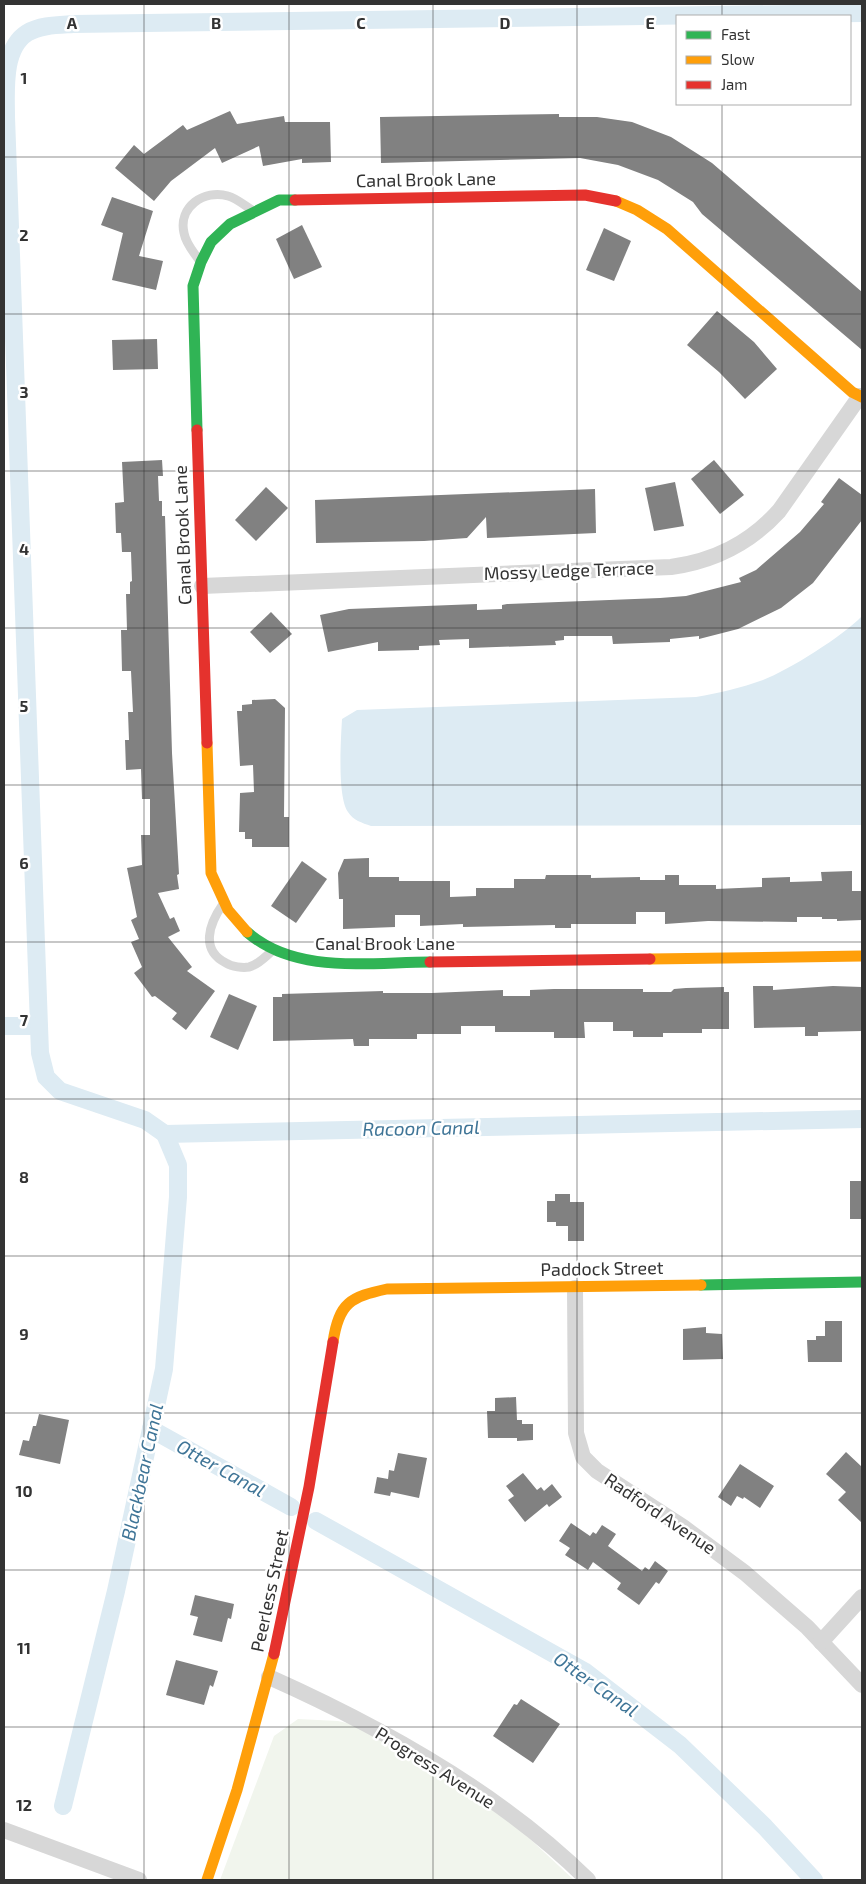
<svg xmlns="http://www.w3.org/2000/svg" width="866" height="1884" viewBox="0 0 866 1884" font-family="'Exo 2',sans-serif">
<style>
.green{fill:#f1f5ed}
.water{fill:#ddebf3}
.lines{fill:none;stroke-linecap:round;stroke-linejoin:round}
.canal{stroke:#ddebf3;stroke-width:18}
.building{fill:#818181}
.lane{stroke:#d7d7d7;stroke-width:9}
.street{stroke:#d7d7d7;stroke-width:16}
.fast{stroke:#30b455;stroke-width:11}
.slow{stroke:#ff9f0a;stroke-width:11}
.jam{stroke:#e5322d;stroke-width:11}
.grid{fill:none;stroke:#333;stroke-width:1;stroke-opacity:0.55}
.labels{text-anchor:middle;stroke-width:5;stroke-linejoin:round;paint-order:stroke}
.street-label{font-size:18px;fill:#333;stroke:#fff}
.water-label{font-size:19px;font-style:italic;fill:#3f7597;stroke:#fff}
.grid-label{font-size:16px;text-anchor:middle;font-weight:bold;fill:#333;stroke:#fff;stroke-width:5;stroke-linejoin:round;paint-order:stroke}
</style>
<rect width="100%" height="100%" fill="#fff"/>
<polygon class="green" points="298,1719 338,1721 368,1728 457,1771 574,1880 220,1880 274,1736"/>
<path class="water" d="M862 616V825L371 826C362 823 353 820 348 812 337 796 341 739 342 719L357 710 696 697C719 693 741 688 763 680 789 670 843 636 862 616Z"/>
<g class="lines">
<g class="canal">
<path d="M4 1026H39L6 117C6 91 2 49 27 33 40 25 59 25 73 24L862 13"/>
<polyline points="39,1026 40,1053 46,1077 60,1091 145,1120 165,1134 862,1119"/>
<polyline points="151,1429 291,1507"/>
<polyline points="316,1521 584,1671 680,1745 765,1827 814,1880"/>
<polyline points="63,1806 116,1591 164,1369 178,1197 178,1165 165,1134"/>
</g>
</g>
<g class="building">
<polygon points="230,111 237,124 284,116 285,122 330,122 331,162 302,163 302,159 263,166 259,146 222,163 215,148 171,181 154,201 115,168 134,145 144,154 183,125 187,130"/>
<polygon points="559,114 559,117 597,117 632,122 671,137 712,163 862,292 862,350 702,214 693,202 658,180 618,165 580,158 381,163 380,117"/>
<polygon points="112,197 153,211 139,256 163,261 156,290 112,280 123,233 101,225"/>
<polygon points="302,225 322,267 294,279 276,239"/>
<polygon points="604,228 631,241 614,281 586,270"/>
<polygon points="717,311 754,342 777,369 745,399 719,372 687,345"/>
<polygon points="157,339 158,369 113,370 112,340"/>
<polygon points="162,460 163,476 158,476 159,501 162,501 162,516 165,516 172,753 179,874 177,875 179,889 158,893 170,919 174,917 180,931 168,937 192,967 187,971 215,991 186,1030 172,1019 177,1013 155,996 152,997 134,973 142,967 131,942 139,939 131,920 137,917 127,868 142,865 141,835 150,835 150,799 142,799 141,769 126,770 125,740 129,740 128,712 133,712 131,671 122,671 121,630 127,630 126,594 130,594 130,582 132,581 131,552 122,552 121,533 116,533 115,503 124,502 122,462"/>
<polygon points="714,460 744,495 720,514 691,479"/>
<polygon points="839,478 862,495 862,520 813,583 781,608 738,629 699,639 699,636 670,639 670,642 613,644 612,636 564,636 564,640 555,641 556,645 469,648 469,639 439,640 440,645 419,646 419,650 378,651 378,642 328,652 320,615 349,609 477,604 477,610 502,609 502,605 507,604 660,598 686,596 741,582 739,578 756,570 800,532 824,504 821,502"/>
<polygon points="675,482 684,526 654,531 645,488"/>
<polygon points="266,487 288,508 256,541 235,520"/>
<polygon points="595,489 596,533 487,538 486,517 467,538 424,541 316,543 315,500"/>
<polygon points="271,612 292,634 270,653 250,632"/>
<polygon points="275,699 285,708 284,817 289,817 289,847 252,847 252,839 245,839 245,832 239,832 240,793 254,792 253,765 240,766 237,711 242,711 242,705 252,704 252,700"/>
<polygon points="369,858 369,877 399,877 399,881 450,881 450,897 476,896 476,888 514,888 514,879 545,879 546,875 591,875 591,878 640,877 640,880 665,880 665,875 679,875 679,885 716,885 716,889 762,887 762,878 790,877 790,882 822,881 821,872 852,871 852,891 862,891 862,920 837,921 837,919 822,919 822,917 797,917 797,922 708,921 665,924 665,912 636,912 636,924 571,924 571,928 555,928 555,925 463,927 463,924 420,926 420,915 395,915 395,927 343,929 343,899 339,899 338,873 344,859"/>
<polygon points="302,861 327,879 296,923 271,906"/>
<polygon points="753,986 773,986 773,990 833,986 862,987 862,1031 818,1032 818,1036 805,1036 805,1027 754,1028"/>
<polygon points="724,987 724,992 729,992 729,1029 702,1029 702,1033 663,1033 663,1037 633,1037 633,1031 613,1031 613,1022 584,1022 585,1038 554,1038 554,1032 495,1032 495,1026 461,1026 461,1034 417,1034 417,1039 369,1039 369,1046 354,1046 353,1039 273,1041 273,997 282,997 282,994 383,991 383,993 432,993 503,990 503,996 530,996 530,990 554,989 643,989 643,992 671,992 674,989 686,988"/>
<polygon points="229,994 257,1006 238,1050 210,1037"/>
<rect x="850" y="1181" width="12" height="38"/>
<polygon points="555,1194 570,1194 570,1202 584,1202 584,1241 568,1241 568,1226 556,1226 556,1222 547,1222 547,1201 555,1201"/>
<polygon points="825,1321 842,1321 842,1362 808,1362 807,1340 816,1340 816,1336 825,1336"/>
<polygon points="706,1327 706,1333 722,1334 723,1359 683,1360 683,1329"/>
<polygon points="516,1397 517,1420 522,1420 522,1424 533,1424 533,1440 517,1441 517,1438 488,1438 487,1411 495,1411 495,1398"/>
<polygon points="39,1414 69,1420 60,1464 19,1455 23,1440 29,1441 33,1426 36,1426"/>
<polygon points="846,1452 862,1467 862,1523 838,1500 846,1492 826,1474"/>
<polygon points="398,1453 427,1458 419,1498 391,1492 390,1496 374,1493 377,1477 388,1479 389,1470 394,1471"/>
<polygon points="740,1464 774,1486 760,1508 744,1497 743,1499 737,1496 731,1506 718,1497"/>
<polygon points="523,1473 537,1490 541,1487 544,1491 552,1484 562,1497 549,1507 547,1504 525,1522 508,1500 514,1496 506,1486"/>
<polygon points="571,1523 590,1536 593,1532 596,1534 602,1525 616,1534 608,1546 642,1571 645,1567 649,1570 655,1561 668,1571 659,1584 656,1582 639,1605 617,1589 621,1583 593,1562 588,1570 565,1555 570,1548 559,1541"/>
<polygon points="195,1595 234,1604 231,1619 228,1618 222,1642 193,1635 198,1617 190,1615"/>
<polygon points="176,1660 218,1671 213,1687 210,1685 204,1705 166,1695"/>
<polygon points="521,1699 560,1724 533,1763 493,1736 514,1704 517,1705"/>
</g>
<g class="lines">
<g class="lane">
<path d="M199 260C193 251 186 244 184 233 178 207 204 189 228 196 236 198 244 205 252 210"/>
<path d="M223 904C209 924 200 950 226 963 232 967 243 968 249 967 258 965 265 957 272 951"/>
</g>
<g class="street">
<path d="M202 586 671 567C714 561 749 544 779 511L860 396"/>
<polyline points="575,1288 576,1433 583,1457 597,1471 683,1527 745,1573 807,1627 862,1685"/>
<polyline points="821,1642 862,1597"/>
<path d="M269 1677C381 1727 500 1793 588 1880"/>
<polyline points="4,1830 139,1880"/>
</g>
<g class="fast">
<polyline points="197,430 193,286 201,262 211,242 230,224 279,200 295,200"/>
<path d="M247 932C296 975 370 962 430 962"/>
<polyline points="701,1285 862,1282"/>
</g>
<g class="slow">
<polyline points="616,201 637,210 667,229 852,392 862,397"/>
<polyline points="207,743 211,873 228,910 247,932"/>
<polyline points="650,959 862,956"/>
<path d="M333 1342C339 1302 351 1297 387 1289L701 1285"/>
<polyline points="207,1880 237,1790 274,1654"/>
</g>
<g class="jam">
<polyline points="295,200 585,195 616,201"/>
<polyline points="197,430 207,743"/>
<polyline points="430,962 650,959"/>
<polyline points="274,1654 309,1487 333,1342"/>
</g>
</g>
<path class="grid" d="M144 4V1880M289 4V1880M433 4V1880M577 4V1880M722 4V16M722 104V1880M4 157H862M4 314H862M4 471H862M4 628H862M4 785H862M4 942H862M4 1099H862M4 1256H862M4 1413H862M4 1570H862M4 1727H862"/>
<g class="labels">
<g class="street-label">
<text transform="translate(426 180) rotate(-1)" y="6">Canal Brook Lane</text>
<text transform="translate(183 535) rotate(-92)" y="6">Canal Brook Lane</text>
<text transform="translate(569 571) rotate(-2)" y="6">Mossy Ledge Terrace</text>
<text x="385" y="950">Canal Brook Lane</text>
<text transform="translate(602 1269) rotate(-1)" y="6">Paddock Street</text>
<text transform="translate(660 1514) rotate(34)" y="6">Radford Avenue</text>
<text transform="translate(270 1591) rotate(-78)" y="6">Peerless Street</text>
<text transform="translate(435 1768) rotate(32)" y="6">Progress Avenue</text>
</g>
<g class="water-label">
<text transform="translate(421 1128) rotate(-1)" y="7">Racoon Canal</text>
<text transform="translate(221 1468) rotate(29)" y="7">Otter Canal</text>
<text transform="translate(142 1472) rotate(-78)" y="7">Blackbear Canal</text>
<text transform="translate(596 1684) rotate(35)" y="7">Otter Canal</text>
</g>
</g>
<g class="grid-label">
<text x="72" y="29">A</text>
<text x="216" y="29">B</text>
<text x="361" y="29">C</text>
<text x="505" y="29">D</text>
<text x="650" y="29">E</text>
<text x="24" y="84">1</text>
<text x="24" y="241">2</text>
<text x="24" y="398">3</text>
<text x="24" y="555">4</text>
<text x="24" y="712">5</text>
<text x="24" y="869">6</text>
<text x="24" y="1026">7</text>
<text x="24" y="1183">8</text>
<text x="24" y="1340">9</text>
<text x="24" y="1497">10</text>
<text x="24" y="1654">11</text>
<text x="24" y="1811">12</text>
</g>
<rect width="866" height="1884" fill="none" stroke="#333333" stroke-width="10"/>
<rect x="676" y="15" width="175" height="90" fill="#ffffff" stroke="#adadad"/>
<rect x="686" y="31" width="25" height="8" fill="#30b455" stroke="#adadad"/>
<text x="721" y="40" font-size="15" fill="#333333">Fast</text>
<rect x="686" y="56" width="25" height="8" fill="#ff9f0a" stroke="#adadad"/>
<text x="721" y="65" font-size="15" fill="#333333">Slow</text>
<rect x="686" y="81" width="25" height="8" fill="#e5322d" stroke="#adadad"/>
<text x="721" y="90" font-size="15" fill="#333333">Jam</text>
</svg>
